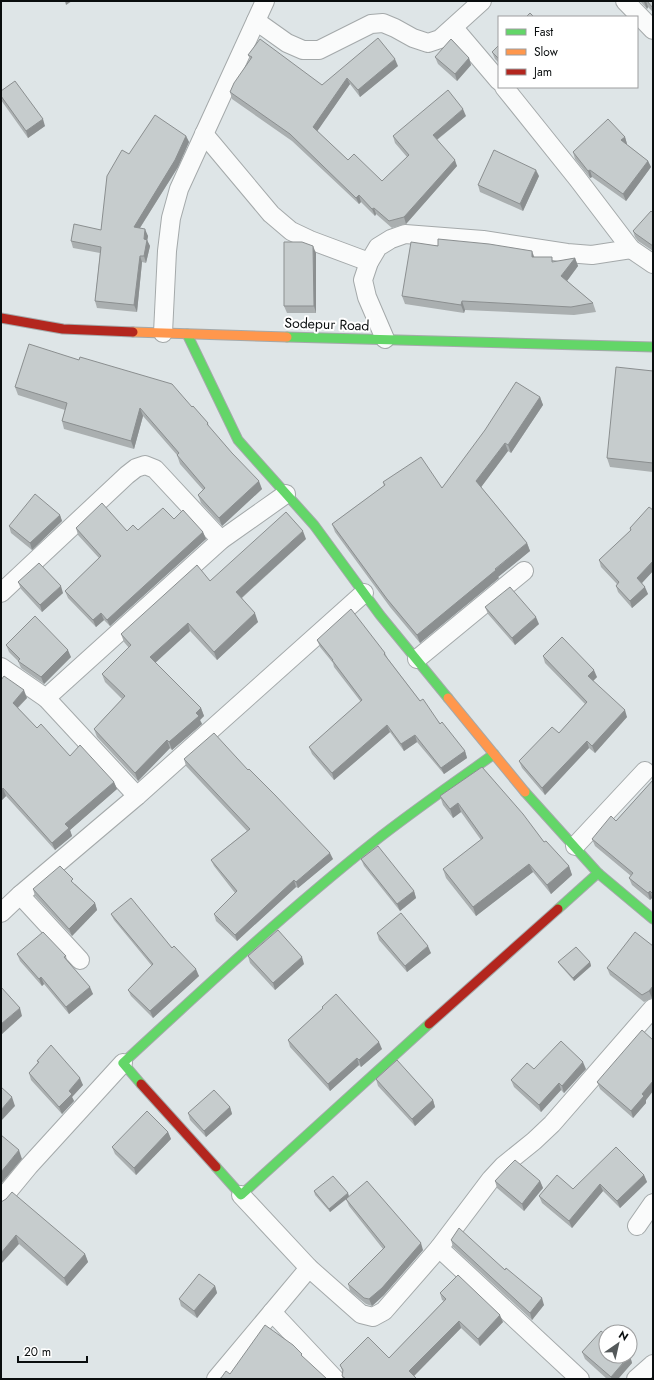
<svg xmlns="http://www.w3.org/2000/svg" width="654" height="1380" viewBox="0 0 654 1380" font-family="Jost,sans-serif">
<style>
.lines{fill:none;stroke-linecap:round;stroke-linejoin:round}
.street-casing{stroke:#a4a9aa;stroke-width:20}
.fast-casing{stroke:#a4a9aa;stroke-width:11}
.slow-casing{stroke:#a4a9aa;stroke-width:11}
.jam-casing{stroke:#a4a9aa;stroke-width:11}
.street{stroke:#fafbfb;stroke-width:18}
.fast{stroke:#63d668;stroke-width:9}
.slow{stroke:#ff974d;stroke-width:9}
.jam{stroke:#b3261e;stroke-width:9}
.wall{fill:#aaafb0}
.shaded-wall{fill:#8b8f90}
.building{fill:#c6cccd;stroke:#8b8f90}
.labels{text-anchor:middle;stroke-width:4;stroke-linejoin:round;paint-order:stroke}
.street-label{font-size:14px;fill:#090d0e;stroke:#fff}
</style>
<rect width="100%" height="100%" fill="#dee5e7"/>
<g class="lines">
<g class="street-casing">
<g id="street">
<polyline points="625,1 653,30"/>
<polyline points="256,21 287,43 303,50 319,50 371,24 383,23 395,28 413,38 428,43 440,39 482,1"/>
<polyline points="454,28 499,81"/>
<polyline points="504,87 577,178 631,249 653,264"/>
<polyline points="204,134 271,214 291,231 310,240 369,262"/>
<polyline points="163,333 167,251 171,218 179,189 265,1"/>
<polyline points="385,339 367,297 363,280 369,262 378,247 391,239 405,234 483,240 567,253 592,255 631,249"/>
<polyline points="1,593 127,475 136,468 145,465 155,469 221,540"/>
<polyline points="417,659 524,571"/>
<polyline points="1,667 46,698 221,540 286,494"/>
<polyline points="46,698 137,796"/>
<polyline points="575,846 645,771"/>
<polyline points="20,895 80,960"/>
<polyline points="1,913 20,895 137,796 364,593"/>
<polyline points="241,1195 309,1268 361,1314 373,1317 384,1311 439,1248 491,1179 503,1166 534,1141 552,1124 653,1008"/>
<polyline points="1,1200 29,1166 123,1063"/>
<polyline points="637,1226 653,1203"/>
<polyline points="439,1248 580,1379"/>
<polyline points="272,1312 335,1379"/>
<polyline points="216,1379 309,1268"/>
<polyline points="636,1379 653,1364"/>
</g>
</g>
<g class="fast-casing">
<g id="fast">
<polyline points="187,334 238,440 314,525 380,615 448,698"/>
<polyline points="287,337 653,347"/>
<polyline points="525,792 598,873 653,919"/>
<polyline points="558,909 598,873"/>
<path d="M141 1084 123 1063C205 987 287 911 375 841 413 811 454 783 494 754"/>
<polyline points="216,1167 241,1195 429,1024"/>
</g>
</g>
<g class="slow-casing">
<g id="slow">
<polyline points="133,332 287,337"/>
<polyline points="448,698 525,792"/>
</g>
</g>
<g class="jam-casing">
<g id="jam">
<polyline points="1,318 63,329 133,332"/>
<polyline points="429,1024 558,909"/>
<polyline points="141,1084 216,1167"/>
</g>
</g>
<use href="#street" class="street"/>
<use href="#fast" class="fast"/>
<use href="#slow" class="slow"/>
<use href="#jam" class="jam"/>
</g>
<g class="wall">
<polygon points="640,1 653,1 653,12 648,7 647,9"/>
<polygon points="499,45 499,63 495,59 492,52"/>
<polygon points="248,55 322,85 398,66 360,97 350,84 317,131 348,160 382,181 407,157 395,143 393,136 466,116 437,140 457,166 406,224 392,228 376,214 375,216 361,202 359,204 292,141 232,99 230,92 250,59"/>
<polygon points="435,57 469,58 471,65 457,81 438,64"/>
<polygon points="1,96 45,126 28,138 1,100"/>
<polygon points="186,136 189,142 178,167 140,228 148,236 147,240 150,246 146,263 142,262 137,312 97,308 95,301 100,253 73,248 71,241 101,230 129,154"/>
<polygon points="625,137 627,144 626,144 648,161 651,167 626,201 592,177 590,178 575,159 573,152"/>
<polygon points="539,176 523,211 480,192 478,185"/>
<polygon points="653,213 653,251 638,241 635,237 633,231"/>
<polygon points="438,246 535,257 554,262 575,258 578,266 567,281 593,303 596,312 574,315 465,310 464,313 405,304 402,296"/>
<polygon points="316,253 316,313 287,313 284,306"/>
<polygon points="653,371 653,472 610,467 607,458"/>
<polygon points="15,387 192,407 208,423 209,427 262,489 222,526 201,503 198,495 203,490 180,464 177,455 143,416 134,449 64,429 62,421 65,410 18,395"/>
<polygon points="540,397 543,405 511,453 508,451 481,487 527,543 530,551 498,577 499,578 420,643 390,607 335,532 332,524 384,486 383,482 442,488"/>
<polygon points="653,510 653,571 642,583 648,594 632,608 618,592 616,586 617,584 601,567 599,560 630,531 630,528"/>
<polygon points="60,515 62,521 32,550 11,533 9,526"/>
<polygon points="174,519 203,532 206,539 110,626 104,620 96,627 68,598 65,591 99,558 78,535 76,528 127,531 138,530"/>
<polygon points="306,539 242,598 258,622 217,660 190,631 155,662 201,708 204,716 200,720 202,724 172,750 170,748 138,781 97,737 94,729 122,699 105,682 102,674 129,648 124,642 121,634 210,581"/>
<polygon points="18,582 63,593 42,612 21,589"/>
<polygon points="485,607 539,624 515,645 488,614"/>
<polygon points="317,640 385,653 388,659 420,701 465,751 467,758 444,774 417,742 404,751 390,732 334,780 312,754 309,747 361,702 334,667 333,663 320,647"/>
<polygon points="6,645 71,657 44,684 21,668 18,661 9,652"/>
<polygon points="543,656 597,677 593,681 627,717 595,753 589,748 545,795 522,768 519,761 559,733 585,704 545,663"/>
<polygon points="1,680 27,698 18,708 37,728 70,756 114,782 117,789 70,830 72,836 55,850 6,796 1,801"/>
<polygon points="184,759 333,859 298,888 296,887 237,941 216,921 214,914 235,893 214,866 211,860 247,831 186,766"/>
<polygon points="482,767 544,842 569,866 572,875 551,894 533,872 476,916 446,878 443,869 481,840 461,812 453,818 443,805 440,796"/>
<polygon points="653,780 653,898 652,898 650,900 632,885 629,878 631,876 595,846 592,839 616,821"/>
<polygon points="361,859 414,891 416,898 400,911 364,866"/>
<polygon points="75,884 95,903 97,910 72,936 35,896 33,889"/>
<polygon points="111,914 172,948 199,976 153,1018 131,996 128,990 152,966 114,920"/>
<polygon points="377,933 431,953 407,972 379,940"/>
<polygon points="653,946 652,998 644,1002 610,975 607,968"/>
<polygon points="17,954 66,956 67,960 93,994 69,1014 44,984 42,986 20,961"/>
<polygon points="248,956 304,964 275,990 250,963"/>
<polygon points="558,962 590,962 591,966 574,981 560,965"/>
<polygon points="322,1007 382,1049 361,1067 359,1065 330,1091 290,1047 288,1040 322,1009"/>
<polygon points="653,1040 653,1091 646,1100 646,1103 633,1118 600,1089 597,1082"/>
<polygon points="37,1061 83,1085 72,1097 74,1101 62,1114 31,1080 29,1073 38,1062"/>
<polygon points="534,1069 586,1069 564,1093 561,1090 541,1112 514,1087 511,1080"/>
<polygon points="376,1079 433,1100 435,1107 415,1126 378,1086"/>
<polygon points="230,1107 232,1114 206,1137 190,1120 188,1113"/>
<polygon points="168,1132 171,1139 136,1175 115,1154 112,1147"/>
<polygon points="644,1175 647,1182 620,1208 603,1191 572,1228 542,1203 539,1196"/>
<polygon points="495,1181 540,1181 543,1188 524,1211 497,1188"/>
<polygon points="314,1191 348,1193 349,1197 423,1250 384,1295 372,1306 366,1304 350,1291 348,1284 383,1249 349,1206 346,1199 348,1197 330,1212 315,1195"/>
<polygon points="1,1202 85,1254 88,1262 67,1286 19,1244"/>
<polygon points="451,1240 505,1270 544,1305 532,1320 453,1247"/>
<polygon points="215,1286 217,1293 197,1318 181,1306 179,1299"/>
<polygon points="440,1293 503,1322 480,1346 461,1328 414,1376 417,1379 343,1379 342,1376 343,1372 340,1365 389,1358 444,1301 442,1300"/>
<polygon points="582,1352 630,1356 632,1363 618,1379 607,1379 585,1359"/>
</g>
<g class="shaded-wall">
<polygon points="65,1 72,1 66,5"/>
<polygon points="645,1 646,1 648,7 647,9 644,2"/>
<polygon points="469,58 471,65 457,81 455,74"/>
<polygon points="395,59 398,66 360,97 358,90"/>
<polygon points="347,78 350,84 316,133 313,127"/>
<polygon points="463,109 466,116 435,141 433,135"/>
<polygon points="43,119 45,126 28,138 26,131"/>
<polygon points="186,136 189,142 178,167 136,234 134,227"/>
<polygon points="625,137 627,144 623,147 621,140"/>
<polygon points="455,160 457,166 406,224 404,217"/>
<polygon points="648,161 651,167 626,201 623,194"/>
<polygon points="536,170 539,176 523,211 520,204"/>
<polygon points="590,170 592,177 590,178 588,171"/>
<polygon points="359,195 361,202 359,204 356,198"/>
<polygon points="374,208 376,214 375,216 372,209"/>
<polygon points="145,229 148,236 147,242 147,240 150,246 146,263 144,256 144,239"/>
<polygon points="313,246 316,253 316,313 314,306"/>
<polygon points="532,251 535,259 532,257"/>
<polygon points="140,256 142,262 137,312 134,305"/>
<polygon points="575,258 578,266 564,285 561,276"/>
<polygon points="462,301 465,310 464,313 461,305"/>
<polygon points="540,397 543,405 511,453 508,445"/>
<polygon points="140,408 143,416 134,449 131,441"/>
<polygon points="505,443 508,451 479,490 476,481"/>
<polygon points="259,481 262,489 222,526 219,518"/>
<polygon points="60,515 62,521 32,550 30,543"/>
<polygon points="303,531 306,539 239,600 236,592"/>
<polygon points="203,532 206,539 110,626 107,620"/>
<polygon points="527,543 530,551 498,577 499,578 420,643 417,635"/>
<polygon points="653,561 653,571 640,585 637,578"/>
<polygon points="61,586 63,593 42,612 40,605"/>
<polygon points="645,587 648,594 632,608 630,601"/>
<polygon points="101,613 104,620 96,627 93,620"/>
<polygon points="255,613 258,622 217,660 214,652"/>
<polygon points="536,617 539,624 515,645 512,638"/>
<polygon points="188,623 190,631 153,665 150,657"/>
<polygon points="68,650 71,657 44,684 41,677"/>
<polygon points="594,670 597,677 591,683 588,676"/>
<polygon points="24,690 27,698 15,710 13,703"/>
<polygon points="201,708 204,716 200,720 202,724 172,750 169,742"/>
<polygon points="625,710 627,717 595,753 592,746"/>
<polygon points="387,725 390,732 334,780 332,773"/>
<polygon points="415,735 417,742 404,751 401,744"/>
<polygon points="167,740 170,748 138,781 135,773"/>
<polygon points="587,741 589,748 545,795 542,788"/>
<polygon points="465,751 467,758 444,774 441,768"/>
<polygon points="114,782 117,789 70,830 72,836 55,850 52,843 65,824"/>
<polygon points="3,788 6,796 1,801 1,791"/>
<polygon points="458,803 461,812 453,818 450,809"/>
<polygon points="330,853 333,859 298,888 296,882"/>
<polygon points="529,864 533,872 476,916 473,907"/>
<polygon points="569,866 572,875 551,894 547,885"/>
<polygon points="294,880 296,887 237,941 235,935"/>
<polygon points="414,891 416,898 400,911 397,904"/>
<polygon points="650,891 652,898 650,900 648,893"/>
<polygon points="95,903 97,910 72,936 69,929"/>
<polygon points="428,946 431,953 407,972 405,966"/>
<polygon points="302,957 304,964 275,990 273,983"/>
<polygon points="590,962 591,966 574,981 573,978"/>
<polygon points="196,969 199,976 153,1018 150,1011"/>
<polygon points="41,977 44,984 42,986 39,979"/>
<polygon points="653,986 653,996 652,998 649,991"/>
<polygon points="90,987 93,994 69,1014 66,1007"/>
<polygon points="20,1008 22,1016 1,1035 1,1024"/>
<polygon points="379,1042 382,1049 361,1067 359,1060"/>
<polygon points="357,1058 359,1065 330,1091 328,1084"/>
<polygon points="583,1062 586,1069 564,1093 562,1086"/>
<polygon points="80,1078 83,1085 72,1097 74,1101 62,1114 59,1107 69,1091"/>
<polygon points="653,1081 653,1091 646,1100 646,1103 633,1118 631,1111 642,1094"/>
<polygon points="559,1083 561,1090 541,1112 539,1105"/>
<polygon points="12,1097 15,1106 1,1121 1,1110"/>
<polygon points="433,1100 435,1107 415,1126 412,1119"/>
<polygon points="230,1107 232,1114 206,1137 204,1131"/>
<polygon points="168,1132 171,1139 136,1175 134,1168"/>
<polygon points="19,1150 22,1159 1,1184 1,1172"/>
<polygon points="644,1175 647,1182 620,1208 617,1201"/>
<polygon points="540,1181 543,1188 524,1211 522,1204"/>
<polygon points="600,1184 603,1191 572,1228 569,1221"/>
<polygon points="348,1193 349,1197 330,1212 329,1209"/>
<polygon points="16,1235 19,1244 1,1264 1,1253"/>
<polygon points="421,1243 423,1250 384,1295 372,1306 369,1299"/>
<polygon points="85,1254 88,1262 67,1286 64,1278"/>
<polygon points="215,1286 217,1293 197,1318 194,1311"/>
<polygon points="542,1298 544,1305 532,1320 530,1313"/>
<polygon points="500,1315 503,1322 480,1346 478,1339"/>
<polygon points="459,1321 461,1328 412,1378 409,1371"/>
<polygon points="630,1356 632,1363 618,1379 611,1379 611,1377"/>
</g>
<g class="building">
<polygon points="647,1 653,1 653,8"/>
<polygon points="530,13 534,17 526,17"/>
<polygon points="378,38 395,59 358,90 347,78 313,127 348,160 354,154 382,181 409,155 393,136 448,90 463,109 433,135 455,160 404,217 389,221 374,208 372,209 359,195 356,198 290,134 230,92 234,83 252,57 248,55 260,39 322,85"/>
<polygon points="451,39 469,58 455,74 435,57"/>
<polygon points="499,45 499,59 492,52"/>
<polygon points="15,81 43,119 26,131 1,96 1,91"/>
<polygon points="155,115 186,136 175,160 134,227 145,229 144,239 147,240 144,256 140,256 134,305 95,301 101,247 71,241 74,224 101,230 107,176 122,150 129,154"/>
<polygon points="608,119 625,137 621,140 648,161 623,194 590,170 588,171 573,152"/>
<polygon points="494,150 536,170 520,204 478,185"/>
<polygon points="651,211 653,213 653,246 636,234 633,231"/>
<polygon points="438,239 489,244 532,251 532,257 552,257 552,262 575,258 561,276 593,303 571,307 462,301 461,305 402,296 411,242 438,246"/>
<polygon points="284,242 302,242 313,246 314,306 284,306"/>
<polygon points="29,344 79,360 80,357 172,384 192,407 193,406 208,423 207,424 232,453 259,481 219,518 198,495 205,488 177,455 179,453 140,408 131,441 62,421 67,403 15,387"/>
<polygon points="616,367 653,371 653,463 607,458"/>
<polygon points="516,382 540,397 508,445 505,443 476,481 527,543 495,569 496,570 417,635 387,599 332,524 385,485 383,482 421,457 442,488 485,430"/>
<polygon points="35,494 60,515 30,543 9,526"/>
<polygon points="102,503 127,531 133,525 138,530 163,508 174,519 183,510 203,532 107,620 101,613 93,620 65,591 101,556 76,528"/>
<polygon points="649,507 653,510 653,561 637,578 645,587 630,601 616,586 619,582 599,560 631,530 630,528"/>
<polygon points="286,512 303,531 236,592 255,613 214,652 188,623 150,657 201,708 196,713 199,716 169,742 167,740 135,773 94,729 125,696 102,674 131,645 121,634 197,565 210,581"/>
<polygon points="39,563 61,586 40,605 18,582"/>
<polygon points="510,587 536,617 512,638 485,607"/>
<polygon points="351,609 385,653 384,654 420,701 423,699 440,724 442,722 465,751 441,768 415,735 401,744 387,725 332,773 309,747 362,700 332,660 333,660 317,640"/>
<polygon points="35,616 68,650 41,677 18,661 20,659 6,645"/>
<polygon points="562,637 594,670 588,676 625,710 592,746 587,741 542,788 519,761 552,727 559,733 587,702 543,656"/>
<polygon points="4,676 24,690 13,703 37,728 41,724 70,756 80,745 114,782 65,824 69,828 52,843 3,788 1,791 1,680"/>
<polygon points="214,733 248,770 249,769 275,795 330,853 296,882 294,880 235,935 214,914 237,891 211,860 250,829 184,759"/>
<polygon points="482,767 523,814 544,842 546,841 569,866 547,885 529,864 473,907 443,869 483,838 458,803 450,809 440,796"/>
<polygon points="653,780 653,894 650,891 648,893 629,878 633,873 592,839 611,816 616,821"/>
<polygon points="378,846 414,891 397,904 361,859"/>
<polygon points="60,866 73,879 71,881 95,903 69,929 33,889"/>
<polygon points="131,898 172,948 174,946 196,969 150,1011 128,990 153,964 111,914"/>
<polygon points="401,913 428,946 405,966 377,933"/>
<polygon points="278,930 302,957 273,983 248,956"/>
<polygon points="43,932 66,956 64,957 90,987 66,1007 41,977 39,979 17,954"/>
<polygon points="635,932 653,946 653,986 649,991 642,995 607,968"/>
<polygon points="576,947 590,962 573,978 558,962"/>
<polygon points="1,987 20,1008 1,1024"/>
<polygon points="336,994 379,1042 359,1060 357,1058 328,1084 288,1040 323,1008 322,1007"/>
<polygon points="642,1030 653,1040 653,1081 642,1094 644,1096 631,1111 597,1082"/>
<polygon points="561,1041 583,1062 562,1086 559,1083 539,1105 511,1080 527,1063 534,1069"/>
<polygon points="51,1045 80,1078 69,1091 72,1094 59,1107 29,1073 39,1062 37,1061"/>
<polygon points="397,1060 433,1100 412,1119 376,1079"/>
<polygon points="1,1087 12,1097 1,1110"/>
<polygon points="214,1090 230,1107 204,1131 188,1113"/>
<polygon points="147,1111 168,1132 134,1168 112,1147"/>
<polygon points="1,1135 19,1150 1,1172"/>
<polygon points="616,1147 644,1175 617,1201 600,1184 569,1221 539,1196 557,1175 573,1189"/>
<polygon points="515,1160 540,1181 522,1204 495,1181 508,1167"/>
<polygon points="333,1176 348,1193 329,1209 314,1191"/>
<polygon points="367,1181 421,1243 382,1288 369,1299 364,1298 348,1284 385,1247 346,1199"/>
<polygon points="12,1192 85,1254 64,1278 16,1235 1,1253 1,1202 6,1199"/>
<polygon points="459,1228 505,1270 506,1268 542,1298 530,1313 451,1240"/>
<polygon points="199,1274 215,1286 194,1311 179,1299"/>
<polygon points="458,1275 500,1315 478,1339 459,1321 409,1371 417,1379 346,1379 342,1376 343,1370 340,1365 368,1337 389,1358 446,1299 440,1293"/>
<polygon points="265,1325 293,1345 302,1354 301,1355 327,1379 218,1379 221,1378 226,1371 230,1374"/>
<polygon points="601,1331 606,1335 606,1356 629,1356 611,1377 582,1352"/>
</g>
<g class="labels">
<g class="street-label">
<text transform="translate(327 324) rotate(2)" y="5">Sodepur Road</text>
</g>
</g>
<rect width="654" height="1380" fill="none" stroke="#090d0e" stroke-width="4"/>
<rect x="498" y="16" width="140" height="72" fill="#ffffff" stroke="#9d9e9f"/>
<rect x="506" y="29" width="20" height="6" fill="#63d668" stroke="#9d9e9f"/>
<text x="534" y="36" font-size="12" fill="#090d0e">Fast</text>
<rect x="506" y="49" width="20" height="6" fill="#ff974d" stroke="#9d9e9f"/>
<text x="534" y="56" font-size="12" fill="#090d0e">Slow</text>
<rect x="506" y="69" width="20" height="6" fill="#b3261e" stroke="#9d9e9f"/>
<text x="534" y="76" font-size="12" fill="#090d0e">Jam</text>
<g transform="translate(618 1344) rotate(34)"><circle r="19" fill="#ffffff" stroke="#9d9e9f"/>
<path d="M0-3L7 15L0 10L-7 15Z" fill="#54595a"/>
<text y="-6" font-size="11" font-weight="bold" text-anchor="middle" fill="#090d0e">N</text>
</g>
<path d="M18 1356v6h69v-6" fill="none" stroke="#090d0e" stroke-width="2"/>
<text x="24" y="1356" font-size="12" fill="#090d0e" stroke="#ffffff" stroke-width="3" paint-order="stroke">20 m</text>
</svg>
